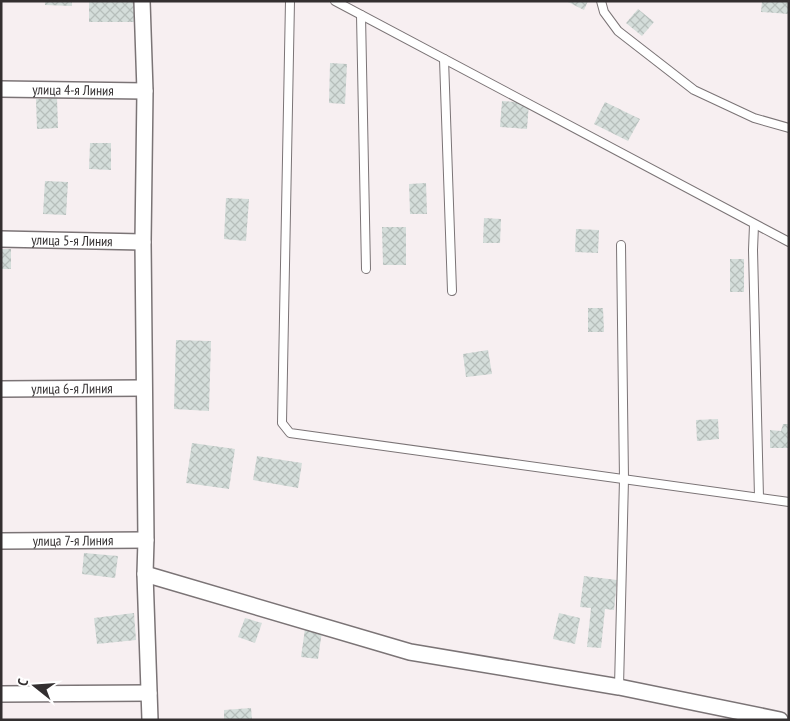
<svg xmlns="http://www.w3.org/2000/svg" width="790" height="721" viewBox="0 0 790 721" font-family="'PT Sans Narrow',sans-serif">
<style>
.building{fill:url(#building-cross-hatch)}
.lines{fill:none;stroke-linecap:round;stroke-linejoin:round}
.service-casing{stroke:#7b7476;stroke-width:10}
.minor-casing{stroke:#7b7476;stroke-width:18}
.service{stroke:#fff;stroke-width:8}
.minor{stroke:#fff;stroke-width:15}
.labels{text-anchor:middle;stroke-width:4;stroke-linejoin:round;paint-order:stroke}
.street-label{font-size:14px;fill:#332f30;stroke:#fff}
</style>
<defs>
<pattern id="building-cross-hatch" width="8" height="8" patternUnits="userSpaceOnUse" patternTransform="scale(1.25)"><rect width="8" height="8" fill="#d4ddda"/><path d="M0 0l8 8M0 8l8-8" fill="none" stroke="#b6bebb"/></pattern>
</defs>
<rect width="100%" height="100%" fill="#f7eff1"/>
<g class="building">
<polygon points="45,1 72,1 72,6 45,5"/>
<polygon points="89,1 138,1 137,22 89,22"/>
<polygon points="566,1 588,1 584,10"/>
<polygon points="762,1 789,1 789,14 761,12"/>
<polygon points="638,9 654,22 642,36 626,23"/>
<polygon points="330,63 347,64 345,104 329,103"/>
<polygon points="57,98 58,128 37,129 36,99"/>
<polygon points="502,101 529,103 527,129 500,127"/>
<polygon points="605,102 640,119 628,141 594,124"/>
<polygon points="90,143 111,143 111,170 89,169"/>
<polygon points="45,181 68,182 66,215 43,214"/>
<polygon points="426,183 427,214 410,214 409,184"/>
<polygon points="226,198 249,199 246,241 224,239"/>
<polygon points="484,218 501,219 500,243 483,243"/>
<polygon points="382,227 406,227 406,265 383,265"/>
<polygon points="576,229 599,230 598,253 575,252"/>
<rect x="1" y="249" width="10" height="20"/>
<rect x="730" y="259" width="14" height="33"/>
<polygon points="588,308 603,308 604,332 588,332"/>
<polygon points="176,340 211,341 209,411 174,409"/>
<polygon points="488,350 492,374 466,377 463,354"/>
<polygon points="718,419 719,439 697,441 696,420"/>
<polygon points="783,424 789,424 789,448 770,448 770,430 781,431"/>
<polygon points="192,443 235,449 229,489 186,483"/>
<polygon points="257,456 302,463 298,488 253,480"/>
<polygon points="84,553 118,556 115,578 82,574"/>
<polygon points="584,576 617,580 614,610 605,609 601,648 587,647 591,608 580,607"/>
<polygon points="134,613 136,640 97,644 94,618"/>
<polygon points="559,613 580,618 575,644 553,639"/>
<polygon points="245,618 262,623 255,643 238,637"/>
<polygon points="305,629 322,631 318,659 301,657"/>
<polygon points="251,708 252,720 224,720 224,710"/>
</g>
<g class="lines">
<g class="service-casing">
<g id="service">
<polyline points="290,1 282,423 290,433 789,502"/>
<polyline points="335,1 789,242"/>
<polyline points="601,1 604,12 618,31 694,90 754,118 789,128"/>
<polyline points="361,15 366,269"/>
<polyline points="444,59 452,291"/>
<polyline points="754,225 753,250 759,497"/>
<polyline points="619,687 624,479 621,245"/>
</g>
</g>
<g class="minor-casing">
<g id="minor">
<polyline points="142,1 145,91 143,242 146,540 145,574 150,720"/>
<path id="s1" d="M1 89 145 91"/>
<path id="s2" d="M1 239 143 242"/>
<path id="s3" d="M1 389 143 388"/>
<path id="s4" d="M1 541 146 540"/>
<polyline points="145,574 410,652 619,687 780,720"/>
<polyline points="1,694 149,693"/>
</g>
</g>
<use href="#service" class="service"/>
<use href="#minor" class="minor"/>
</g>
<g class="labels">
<g class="street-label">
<text dy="5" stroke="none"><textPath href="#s1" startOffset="72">улица 4-я Линия</textPath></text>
<text dy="5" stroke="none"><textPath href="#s2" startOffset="71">улица 5-я Линия</textPath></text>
<text dy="5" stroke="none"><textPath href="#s3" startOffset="71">улица 6-я Линия</textPath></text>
<text dy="5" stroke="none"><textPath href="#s4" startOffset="72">улица 7-я Линия</textPath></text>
</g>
</g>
<rect width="790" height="721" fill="none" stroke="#332f30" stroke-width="5"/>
<g transform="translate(35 686) rotate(287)" stroke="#ffffff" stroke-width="4" paint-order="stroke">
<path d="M0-4L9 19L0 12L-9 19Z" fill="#332f30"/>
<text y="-8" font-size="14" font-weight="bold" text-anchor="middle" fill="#332f30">С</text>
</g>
</svg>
